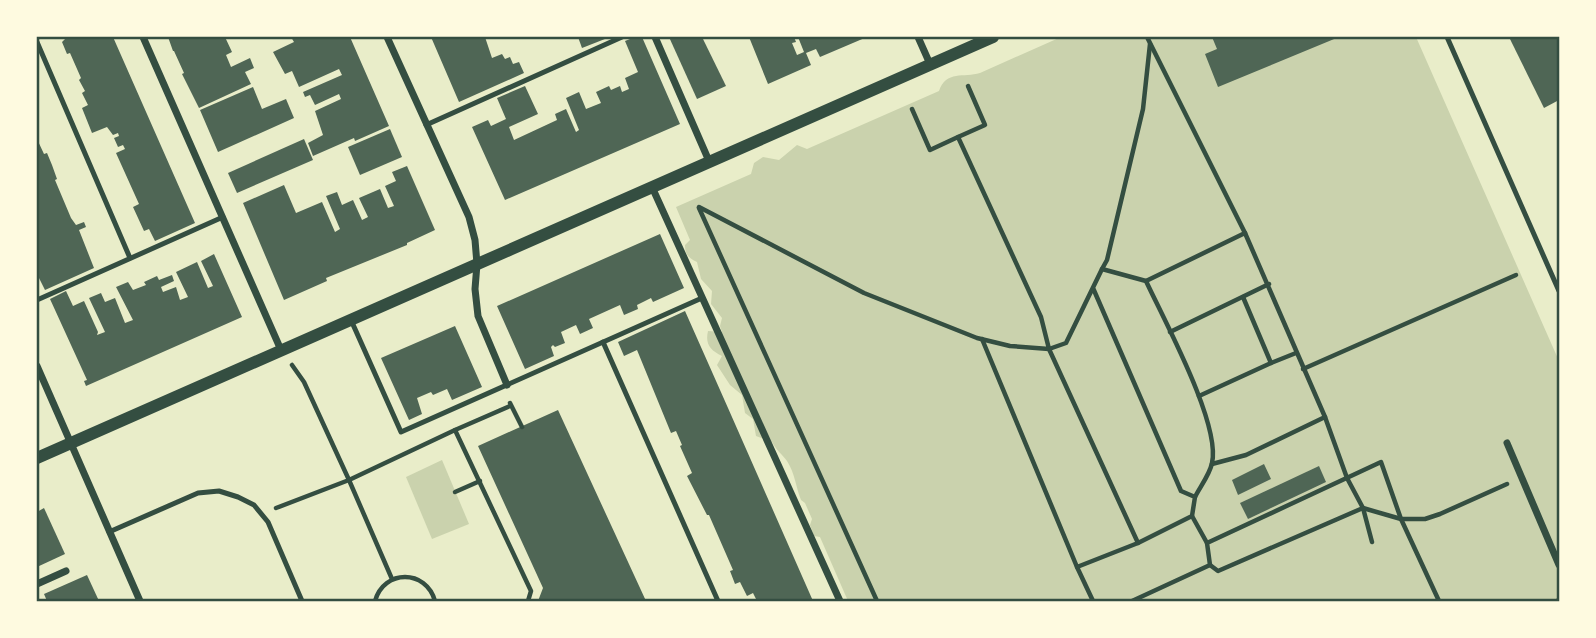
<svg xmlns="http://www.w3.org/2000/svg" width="1596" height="638" viewBox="0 0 1596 638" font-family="'Varela Round',sans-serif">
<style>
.green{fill:#cad2ad}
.building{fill:#4f6655}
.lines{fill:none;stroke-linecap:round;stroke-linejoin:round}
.path{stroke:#344e41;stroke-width:4.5}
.service{stroke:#344e41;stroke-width:5}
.minor{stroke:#344e41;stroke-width:7}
.tertiary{stroke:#344e41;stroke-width:12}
.neatline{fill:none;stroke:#344e41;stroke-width:2.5}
</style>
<rect width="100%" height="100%" fill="#e9edc9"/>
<g class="green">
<path d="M1061 37H1416L1559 361V601H848L820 537 814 536 810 525 812 519 805 503 801 500C796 488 795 473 787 461 782 454 776 450 772 442L756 436 753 419 745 413 742 395 730 385 717 365 722 356C710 350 705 344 708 331L722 332 720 326 722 318 711 304 712 291 701 279 697 262C688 258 685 254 685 245L690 240 676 207 751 174 754 163 763 157 779 160 797 145 807 149 939 91C946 70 964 78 980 73Z"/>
<polygon points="442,460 469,524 432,539 406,477"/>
</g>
<g class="building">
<polygon points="67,37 113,37 195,223 155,241 149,229 144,231 133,207 139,204 116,153 125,149 123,145 118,147 114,138 119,136 118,133 113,135 107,127 92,133 82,108 88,105 82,93 85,91 79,80 81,78 70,53 67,54 62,42"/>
<polygon points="168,37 225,37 232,52 226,55 231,67 250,58 254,68 245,72 251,84 199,108 182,74 184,73 174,51 173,51"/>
<polygon points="291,37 350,37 389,126 355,141 354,138 313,156 308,143 323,135 315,111 341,99 339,94 315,105 310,95 305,97 303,92 342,75 339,69 299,87 292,71 285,74 273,52 294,42"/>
<polygon points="431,37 485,37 492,58 502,54 505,59 510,57 513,64 519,62 524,73 459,102"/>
<polygon points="578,37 610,37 582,48"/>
<polygon points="635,37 642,37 680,124 505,200 472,127 488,120 491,126 506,119 497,98 525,86 538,114 509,127 514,140 557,120 555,114 566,109 576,132 579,130 566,98 579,92 586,109 601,103 596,92 609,86 611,90 620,86 622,92 629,89 625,78 638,72 625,41"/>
<polygon points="669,37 702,37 726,86 697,99"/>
<polygon points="749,37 794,37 796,42 792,43 797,55 804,52 798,37 867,37 820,57 816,49 806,53 811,65 768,84"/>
<polygon points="1212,37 1339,37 1218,87 1205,54 1217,49"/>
<polygon points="1509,37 1559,37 1559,100 1544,108"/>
<polygon points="253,87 262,109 286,99 294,118 218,152 200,110"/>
<polygon points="390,129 402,157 360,175 348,147"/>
<polygon points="37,139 44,154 47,153 52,165 57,179 55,180 71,218 76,225 84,222 86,227 79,230 94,268 45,290 37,274"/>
<polygon points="304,139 313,160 237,193 228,173"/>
<polygon points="407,166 435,230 407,243 407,245 326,278 327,281 284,300 243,203 284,185 296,213 322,202 335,232 340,229 326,196 337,192 342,205 353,200 362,220 368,217 359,198 380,189 388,208 394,206 385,186 396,181 392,172"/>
<polygon points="660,234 684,288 653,302 651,298 637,305 638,309 624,315 620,305 589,319 593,328 580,334 576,325 561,332 565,343 555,347 553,345 551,347 554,356 525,369 497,306"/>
<polygon points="214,254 242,317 86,386 84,381 87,380 50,299 66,291 73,306 84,301 98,332 97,335 105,332 89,298 101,293 105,302 115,298 125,323 133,320 116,287 128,282 133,290 146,285 144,282 157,276 159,280 172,275 174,281 161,287 163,292 176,287 180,300 188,297 176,272 197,262 208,288 213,286 201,261"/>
<polygon points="685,311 728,408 813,601 757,601 753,593 747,596 740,582 735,584 730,571 733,570 709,515 707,515 687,476 692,473 680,446 682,445 676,431 671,433 637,350 624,356 618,342"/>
<polygon points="455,326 482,387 452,400 447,389 433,395 431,392 417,398 422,414 409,420 381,358"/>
<polygon points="558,410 646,601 538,601 543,588 478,446"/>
<polygon points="1264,464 1271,479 1238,495 1232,480"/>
<polygon points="1319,466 1326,482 1248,519 1240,503"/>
<polygon points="44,508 65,554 37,567 37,512"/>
<polygon points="87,575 99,601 47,601 44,594"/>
</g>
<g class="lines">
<g class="path">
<polyline points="1147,37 1245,233 1325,417 1246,455 1212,464"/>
<polyline points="958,137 985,125 968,86"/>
<polyline points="699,207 864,293 977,338 1010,346 1049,349 1041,317 958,137 930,150 912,109"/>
<polyline points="699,208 877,601"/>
<path d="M1102 269 1146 281C1164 320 1221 424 1212 463 1210 474 1200 487 1195 497"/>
<polyline points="1146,281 1245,233"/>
<polyline points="1093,288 1181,491 1195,497 1192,516 1138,543 1049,349 1066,343 1102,269 1107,260 1143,109 1150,44"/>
<polyline points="1170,332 1269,284"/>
<polyline points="982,339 1077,567 1138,543"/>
<polyline points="1271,363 1296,353"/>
<polyline points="292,365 304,382 349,480 392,579"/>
<polyline points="1303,369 1516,275"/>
<polyline points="1199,396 1271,363 1243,297"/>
<polyline points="510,403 522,427"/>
<polyline points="1325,417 1347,478 1363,508 1372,542"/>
<polyline points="455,430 510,406"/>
<polyline points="455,492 480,481"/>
<polyline points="276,508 349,480 455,430 531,591 528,601"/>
<polyline points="1192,516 1207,543"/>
<polyline points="1210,565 1218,571 1363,508 1401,519 1425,519 1440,514 1507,484"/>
<polyline points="1077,567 1093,601"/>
<path d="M375 601C384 569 426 569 435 601"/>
<polyline points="1132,601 1210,565 1207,543 1381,462 1401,519 1439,601"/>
<polyline points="1557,601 1559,600"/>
</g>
<g class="service">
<polyline points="1447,37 1559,291"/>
<polyline points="37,42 130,258"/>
<polyline points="426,125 622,37"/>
<polyline points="37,300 223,217"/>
<polyline points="351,320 401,432 702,298"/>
<polyline points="603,342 718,601"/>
<polyline points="109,532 198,493 219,491 238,497 254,505 268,522 302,601"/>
</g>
<g class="minor">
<polyline points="143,37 281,350"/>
<polyline points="387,37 469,217 475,240 477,264 475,289 478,316 507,385"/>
<polyline points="655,37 709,161"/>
<polyline points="918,37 930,64"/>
<polyline points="652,187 840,601"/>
<polyline points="37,366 140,601"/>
<polyline points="1507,443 1559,565"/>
<polyline points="37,584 66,571"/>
</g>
<polyline class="tertiary" points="37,458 993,37"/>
</g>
<rect width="1596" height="638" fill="none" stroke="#fefae0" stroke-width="77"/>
<rect x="38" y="38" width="1520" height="562" class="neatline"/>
</svg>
